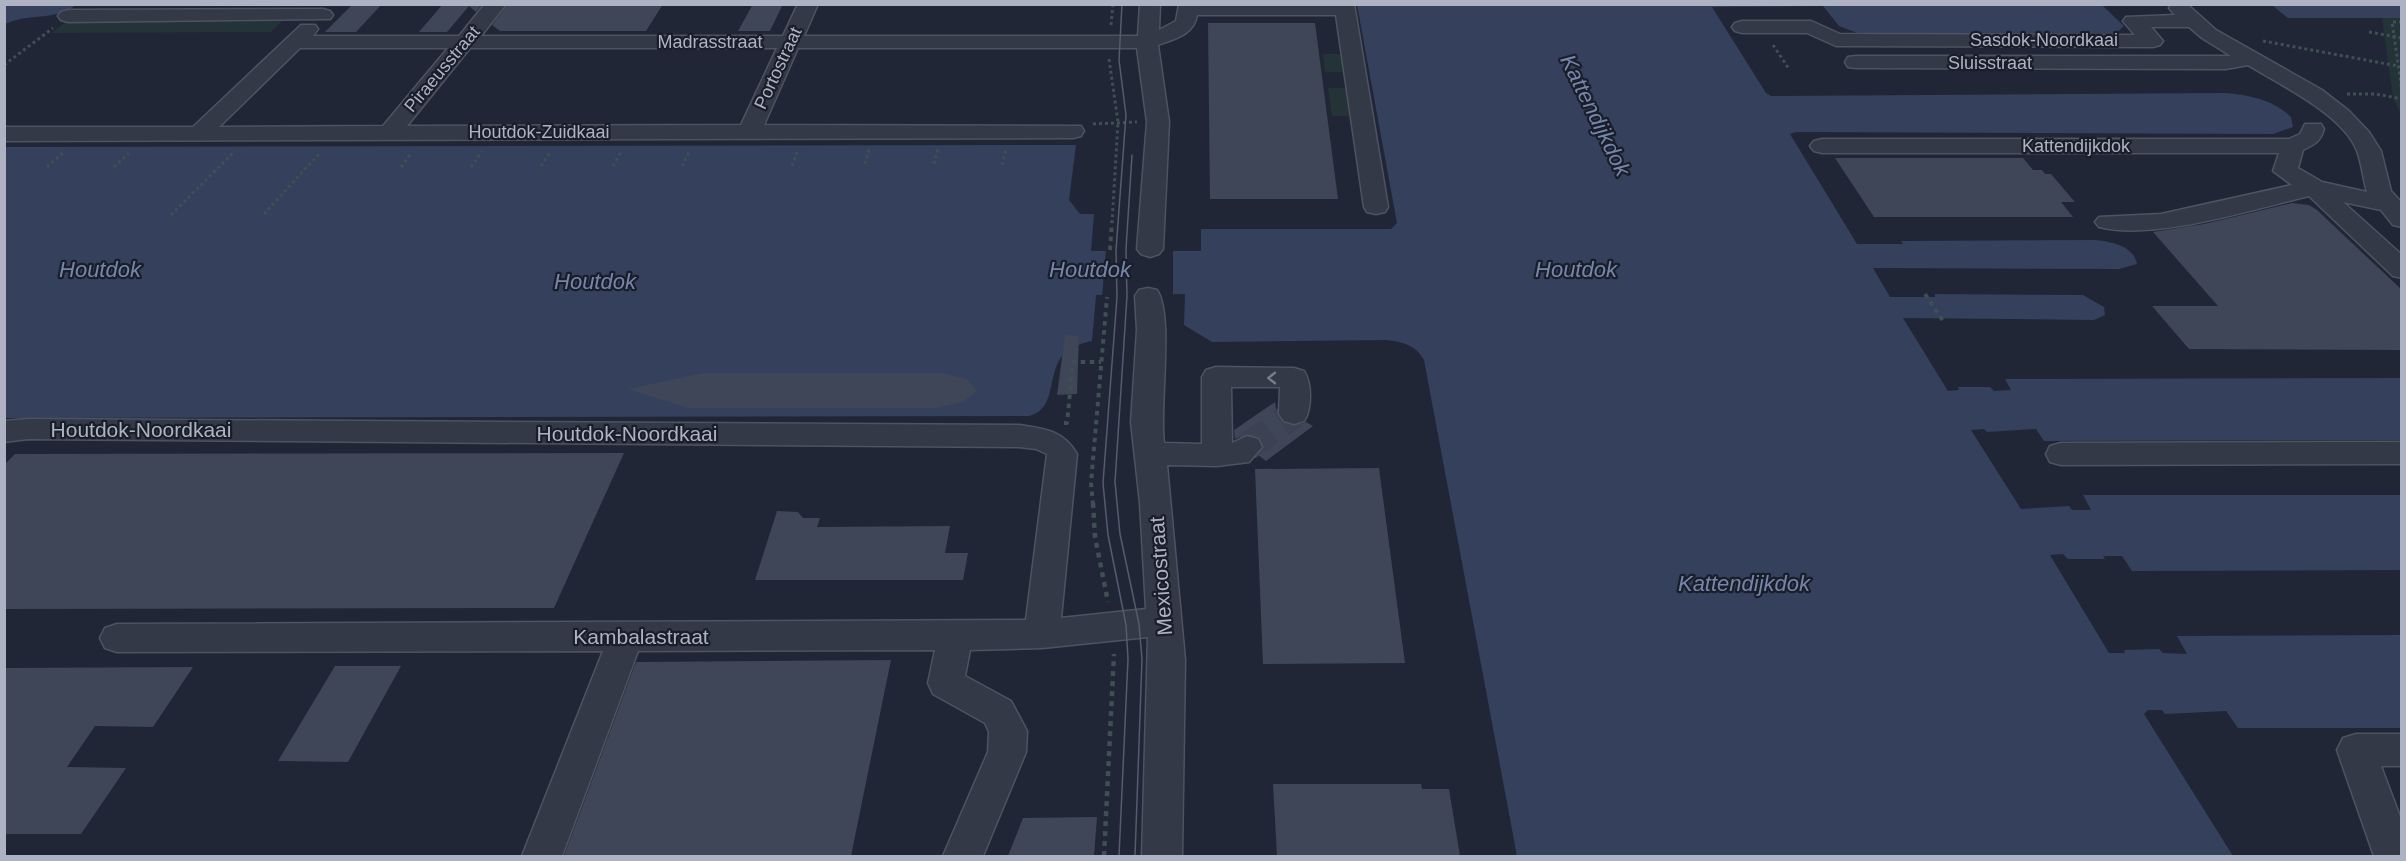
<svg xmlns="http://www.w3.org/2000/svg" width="2406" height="861" viewBox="0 0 2406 861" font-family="Helvetica,sans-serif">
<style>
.green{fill:#233337}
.water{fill:#34405c}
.pier{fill:#202635}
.building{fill:#3e4658}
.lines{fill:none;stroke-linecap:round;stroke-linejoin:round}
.minor-tunnel{stroke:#3c4251;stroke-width:28;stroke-dasharray:28 14;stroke-linecap:butt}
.minor-casing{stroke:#4e5361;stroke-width:3}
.path-far2{stroke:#3f4f54;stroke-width:3;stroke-dasharray:3 3;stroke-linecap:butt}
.path-far1{stroke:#3f4f54;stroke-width:4;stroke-dasharray:4.5 4.5;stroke-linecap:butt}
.path{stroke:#3f4f54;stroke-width:4.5;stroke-dasharray:5 5;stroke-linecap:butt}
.minor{fill:#333946;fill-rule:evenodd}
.tram{stroke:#555c6d;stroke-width:1.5}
.oneway{stroke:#767c8b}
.labels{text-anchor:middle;stroke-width:4.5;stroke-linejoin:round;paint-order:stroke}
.far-street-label{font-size:18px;fill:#adb3c3;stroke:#191e2a}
.street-label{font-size:21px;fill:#adb3c3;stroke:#191e2a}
.water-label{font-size:22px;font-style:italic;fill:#7686aa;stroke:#191e2a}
</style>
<rect width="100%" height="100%" fill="#202635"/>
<g class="green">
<polygon points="285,18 271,32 51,33 70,19"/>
<polygon points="2382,18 2401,18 2401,114 2393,98"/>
<polygon points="1323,54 1344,54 1346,72 1325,72"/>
<polygon points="1328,88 1349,88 1354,116 1332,116"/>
</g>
<g class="water">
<path d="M5 5H76C52 22 32 12 5 24Z"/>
<path d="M1357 5H2401V18H2288L2273 6H2103L2124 26 2116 33 1860 34 1839 26 1823 6 1712 7 1766 93 1771 96 2226 93C2249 95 2274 100 2291 117L2293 127 2273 134 1796 132 1790 134 1857 244H1903L1901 241 2096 240C2112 242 2134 246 2137 264L2119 269 1873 268 1890 297H1935V294L2083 295 2104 307 2105 315 2094 320 1903 318 1948 391 1959 390 1958 387H1990L1994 391 2011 390 2005 379 2401 378V440L2044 441 2036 429 1987 432 1984 429 1971 430 2021 509 2069 506 2072 510H2091L2083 495H2401V570L2132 571 2122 556H2103L2105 559H2068L2063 554 2050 555 2109 653H2125L2124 650 2159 649 2163 653 2187 654 2177 636 2401 635V728H2238L2226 711 2165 714 2162 710H2148L2144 714 2233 856H1517L1424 360C1416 345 1402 342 1387 340L1212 342 1184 325 1185 294 1096 295 1092 341C1083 343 1073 346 1066 352 1045 370 1059 409 1029 416L5 418 4 147 1076 145 1069 200 1080 214H1094L1091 251H1201V229H1391L1397 223Z"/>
</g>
<polygon class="pier" points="1173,249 1173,296 1102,297 1106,250"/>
<g class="building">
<polygon points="353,4 382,4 356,32 325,32"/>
<polygon points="443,4 482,4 476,12 469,6 447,32 419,32"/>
<polygon points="508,4 663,4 646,31 500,31 492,25"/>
<polygon points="753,4 783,4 770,31 738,31"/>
<polygon points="1208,23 1315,23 1338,199 1210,199"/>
<polygon points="1835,158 2023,158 2033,170 2042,170 2045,174 2051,174 2075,202 2061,202 2073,217 1874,217"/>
<polygon points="2292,203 2309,205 2317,210 2402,290 2402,350 2189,349 2152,306 2218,306 2153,232 2204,224"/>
<polygon points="1065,335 1079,336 1077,394 1057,395"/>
<polygon points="703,373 943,373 967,379 977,391 963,402 934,408 687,408 628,389"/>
<polygon points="1275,402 1277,415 1283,423 1295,426 1306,422 1313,426 1266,461 1258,455 1264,446 1260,438 1248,434 1235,439 1234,430"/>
<polygon points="624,453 554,608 4,609 4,465 15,454"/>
<polygon points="1379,468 1405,663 1263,664 1255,469"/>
<polygon points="777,511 798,512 803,518 820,518 817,527 950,526 945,553 968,553 963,580 755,580"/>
<polygon points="891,660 851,856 564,856 636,662"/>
<polygon points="335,666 401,666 348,762 278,761"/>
<polygon points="193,667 153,727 95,726 67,767 126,768 81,834 4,834 4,668"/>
<polygon points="1273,784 1421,784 1422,789 1449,789 1460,856 1277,856"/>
<polygon points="1097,817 1094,856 1008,856 1023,818"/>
</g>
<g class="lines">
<polyline class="minor-tunnel" points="1247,447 1294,414"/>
<g class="minor-casing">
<g id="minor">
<path d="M485 4H506L481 36H783L798 4H818L804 36H1138L1140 4H1160L1159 30 1176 21 1179 4H1354L1388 207 1385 212 1376 214 1367 212 1364 207 1336 15H1197C1194 35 1174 39 1158 45L1169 122 1163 249 1159 254 1150 257 1141 254 1137 249 1147 122 1137 48H798L764 125 1081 126 1084 131 1081 136 1073 138 4 141V127H193L301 25H315L318 29 313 36H459ZM300 48H448L383 126 219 127ZM470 48H777L741 125 407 126Z"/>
<path d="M2171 4H2187L2216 30 2322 90 2349 111 2369 132 2381 151 2391 191 2402 203V227L2393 225 2381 210 2343 202 2402 255V278L2393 276 2309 196C2253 209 2154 241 2099 227L2095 222 2099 217 2161 214 2292 185 2273 171 2279 153H1822L1814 151 1810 146 1814 141 1822 139H2289L2300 134 2305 124H2321L2324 129C2320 142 2315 144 2303 150L2298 168 2322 182 2367 192C2363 179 2362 164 2357 151 2343 114 2280 85 2248 65L2226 69 1856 68 1848 67 1845 62 1848 57 1856 56H2231L2202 38 2189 27H2151L2163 41 2160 45 2153 47 1836 46 1807 33H1742L1735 31 1732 27 1735 23 1742 21H1811L1840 34 2135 35 2123 21 2126 17 2175 15 2169 8Z"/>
<polygon points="323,9 330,11 333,15 330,19 68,22 61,20 58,16 61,12 68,10"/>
<path d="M1148 288 1157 290C1174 315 1159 407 1164 443L1202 444V377L1206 370 1216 367 1294 368 1304 371C1312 383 1312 409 1304 421L1294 424 1284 421 1279 414 1280 387H1231L1232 443 1247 436 1258 439 1262 447 1249 462 1217 466 1167 465 1185 660 1182 856H1142L1148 637 1042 648 970 650 965 676 1011 701 1027 731 1026 752 983 856H943L988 752 989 732 985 723 933 694 928 683 935 650 638 651 562 856H522L603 651 117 652 105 648 100 638 105 628 117 624 1026 620 1047 454 1036 449 1019 447 28 439 4 442V421L28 419 1019 425C1045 429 1063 430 1077 454L1061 618 1146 609 1140 503 1131 422 1137 330 1135 296 1139 290Z"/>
<polygon points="2402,442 2402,464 2061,465 2050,462 2046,454 2050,446 2061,443"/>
<polygon points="2356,734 2402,734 2402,766 2381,766 2402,822 2402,856 2374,856 2337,750 2343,738"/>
</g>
</g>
<g class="path-far2">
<polyline points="2402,22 2392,22 2402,91"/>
<polyline points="1111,25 1113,4"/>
<polyline points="2369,32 2402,38"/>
<polyline points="2263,41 2398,66"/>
<polyline points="1773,45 1789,69"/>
<polyline points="1109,59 1118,122 1112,223"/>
<polyline points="4,65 53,28"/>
<polyline points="2347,94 2376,94 2402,99"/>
<polyline points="1093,124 1137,122"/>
<polyline points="865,164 869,149"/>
<polyline points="934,164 938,149"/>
<polyline points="1002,165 1006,149"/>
<polyline points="541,166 551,151"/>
<polyline points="613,166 621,152"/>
<polyline points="682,166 689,152"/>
<polyline points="792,166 798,149"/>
<polyline points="47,167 63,153"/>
<polyline points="114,167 129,153"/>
<polyline points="401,167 412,152"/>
<polyline points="471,167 482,151"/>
<polyline points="264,214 319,154"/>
<polyline points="171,215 233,153"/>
</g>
<g class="path-far1">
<polyline points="1110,250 1112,222"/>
<polyline points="1925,294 1945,324"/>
<polyline points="1064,423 1067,423 1073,362 1101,362"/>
<polyline points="1093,505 1091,483 1107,297"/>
</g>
<g class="path">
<polyline points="1093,503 1095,537 1108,602"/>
<polyline points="1104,856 1114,654"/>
</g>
<use href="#minor" class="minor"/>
<g class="tram">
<polyline points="1132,155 1126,249 1127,296 1115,482 1120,534 1139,624 1142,659 1135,856"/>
<polyline points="1119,856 1128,659 1126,625 1108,535 1103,483 1117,297 1116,250 1126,115 1119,60 1122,4"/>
</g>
</g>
<defs><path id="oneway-chevron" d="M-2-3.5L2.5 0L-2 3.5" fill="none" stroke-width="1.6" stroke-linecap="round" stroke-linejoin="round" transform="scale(1.5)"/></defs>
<use class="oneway" href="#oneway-chevron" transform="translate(1272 378) rotate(-180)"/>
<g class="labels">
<g class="far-street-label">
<text x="2044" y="46">Sasdok-Noordkaai</text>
<text x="710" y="48">Madrasstraat</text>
<text x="1990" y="69">Sluisstraat</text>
<text transform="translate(778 68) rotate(-65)" y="6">Portostraat</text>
<text transform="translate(442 69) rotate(-50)" y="6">Piraeusstraat</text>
<text x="539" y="138">Houtdok-Zuidkaai</text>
<text x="2076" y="152">Kattendijkdok</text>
</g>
<g class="street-label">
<text x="141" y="437">Houtdok-Noordkaai</text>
<text x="627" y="441">Houtdok-Noordkaai</text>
<text transform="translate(1161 576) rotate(-94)" y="7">Mexicostraat</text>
<text x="641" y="644">Kambalastraat</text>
</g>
<g class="water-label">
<text transform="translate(1596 115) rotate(64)" y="8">Kattendijkdok</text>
<text x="100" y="277">Houtdok</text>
<text x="1090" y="277">Houtdok</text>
<text x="1576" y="277">Houtdok</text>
<text x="595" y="289">Houtdok</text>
<text x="1744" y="591">Kattendijkdok</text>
</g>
</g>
<rect width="2406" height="861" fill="none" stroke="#adb3c3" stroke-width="12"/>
</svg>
